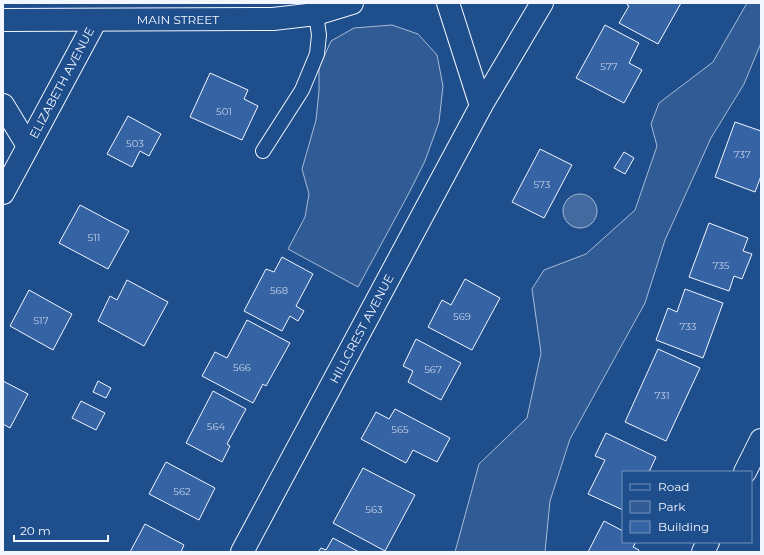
<svg xmlns="http://www.w3.org/2000/svg" width="764" height="555" viewBox="0 0 764 555" font-family="Montserrat,sans-serif">
<style>
.green{fill:#305b95;stroke:#a8bbd7}
.water{fill:#446ba0;stroke:#a8bbd7}
.building{fill:#3563a3;stroke:#f2f6ff}
.lines{fill:none;stroke-linecap:round;stroke-linejoin:round}
.lane-casing{stroke:#f2f6ff;stroke-width:16}
.street-casing{stroke:#f2f6ff;stroke-width:24}
.secondary-casing{stroke:#f2f6ff;stroke-width:24}
.lane{stroke:#1f4e8c;stroke-width:14}
.street{stroke:#1f4e8c;stroke-width:22}
.secondary{stroke:#1f4e8c;stroke-width:22}
.labels{text-anchor:middle;stroke-width:3;stroke-linejoin:round;paint-order:stroke}
.number-label{font-size:10px;fill:#c3d1e8}
.street-label{font-size:12px;fill:#f2f6ff;stroke:#1f4e8c}
</style>
<rect width="100%" height="100%" fill="#1f4e8c"/>
<g class="green">
<polygon points="747,3 761,3 761,43 744,84 711,138 665,240 645,303 570,439 550,501 545,552 455,552 479,464 527,418 541,353 532,289 544,270 586,254 635,210 657,146 651,124 659,103 713,62"/>
<polygon points="392,25 418,34 437,55 443,86 439,122 425,161 409,193 358,287 288,249 305,217 309,194 302,169 316,120 319,91 319,68 331,41 354,28"/>
</g>
<circle class="water" cx="580" cy="211" r="17"/>
<g class="building">
<polygon points="628,3 681,3 658,44 619,23 629,6 627,5"/>
<polygon points="605,25 639,43 629,63 642,70 624,103 576,78"/>
<polygon points="210,73 248,90 244,99 258,106 242,140 190,117"/>
<polygon points="128,116 161,134 149,156 140,151 132,167 107,154"/>
<polygon points="735,122 761,131 761,176 755,192 715,177"/>
<polygon points="540,149 572,165 544,218 512,202"/>
<polygon points="624,152 634,158 625,174 614,168"/>
<polygon points="80,205 129,231 108,269 59,243"/>
<polygon points="709,223 748,238 743,251 752,254 742,279 734,276 729,291 689,277"/>
<polygon points="282,257 313,274 296,306 304,311 298,321 290,316 282,331 244,311 266,269 274,272"/>
<polygon points="465,279 500,298 472,350 428,327 442,300 451,305"/>
<polygon points="127,280 168,302 144,346 98,321 110,296 117,300"/>
<polygon points="685,289 723,303 703,358 656,340 668,308 677,312"/>
<polygon points="29,290 72,314 53,350 10,326"/>
<polygon points="247,320 290,343 266,386 263,384 253,403 202,376 215,352 227,358"/>
<polygon points="416,339 461,363 441,400 408,382 413,371 403,366"/>
<polygon points="658,349 700,368 666,441 625,422"/>
<polygon points="3,381 28,394 10,428 3,424"/>
<polygon points="98,381 111,388 106,398 93,392"/>
<polygon points="213,391 246,409 227,444 230,446 222,462 186,443"/>
<polygon points="81,401 105,413 96,430 72,418"/>
<polygon points="395,409 450,438 437,462 413,450 406,463 361,439 376,412 389,419"/>
<polygon points="606,433 656,457 649,472 623,472 623,510 588,494 605,460 595,456"/>
<polygon points="166,462 215,488 199,520 149,494"/>
<polygon points="363,468 415,495 385,551 333,523"/>
<polygon points="604,521 623,531 623,542 636,542 633,547 639,550 638,552 588,552"/>
<polygon points="145,524 184,545 181,552 130,552"/>
<polygon points="333,538 359,552 318,552 321,548 326,550"/>
</g>
<g class="lines">
<g class="lane-casing">
<polyline id="lane" points="263,151 302,90 317,54 319,35 316,14"/>
</g>
<g class="street-casing">
<g id="street">
<polyline points="3,20 273,19 316,14 352,3"/>
<polyline points="3,105 28,146"/>
<polyline points="481,106 542,3"/>
<polyline points="3,193 96,20"/>
<polyline points="242,552 481,106 448,3"/>
</g>
</g>
<g class="secondary-casing">
<g id="secondary">
<polyline points="745,472 761,440"/>
<polyline points="703,552 708,542"/>
</g>
</g>
<use href="#lane" class="lane"/>
<use href="#street" class="street"/>
<use href="#secondary" class="secondary"/>
</g>
<g class="labels">
<g class="number-label">
<text x="609" y="70">577</text>
<text x="224" y="115">501</text>
<text x="135" y="147">503</text>
<text x="742" y="158">737</text>
<text x="542" y="188">573</text>
<text x="94" y="241">511</text>
<text x="721" y="269">735</text>
<text x="279" y="294">568</text>
<text x="462" y="320">569</text>
<text x="41" y="324">517</text>
<text x="688" y="330">733</text>
<text x="242" y="371">566</text>
<text x="433" y="373">567</text>
<text x="662" y="399">731</text>
<text x="216" y="430">564</text>
<text x="400" y="433">565</text>
<text x="182" y="495">562</text>
<text x="374" y="513">563</text>
</g>
<g class="street-label">
<text x="178" y="24">MAIN STREET</text>
<text transform="translate(62 83) rotate(-62)" y="4">ELIZABETH AVENUE</text>
<text transform="translate(362 329) rotate(-62)" y="4">HILLCREST AVENUE</text>
</g>
</g>
<rect width="764" height="555" fill="none" stroke="#f2f6ff" stroke-width="8"/>
<rect x="622" y="471" width="130" height="72" fill="#1f4e8c" stroke="#7391ba"/>
<rect x="630" y="484" width="20" height="6" fill="#1f4e8c" stroke="#7391ba"/>
<text x="658" y="491" font-size="12" fill="#f2f6ff">Road</text>
<rect x="630" y="501" width="20" height="12" fill="#305b95" stroke="#7391ba"/>
<text x="658" y="511" font-size="12" fill="#f2f6ff">Park</text>
<rect x="630" y="521" width="20" height="12" fill="#3563a3" stroke="#7391ba"/>
<text x="658" y="531" font-size="12" fill="#f2f6ff">Building</text>
<path d="M14 535v6h94v-6" fill="none" stroke="#f2f6ff" stroke-width="2"/>
<text x="20" y="535" font-size="12" fill="#f2f6ff" stroke="#1f4e8c" stroke-width="3" paint-order="stroke">20 m</text>
</svg>
